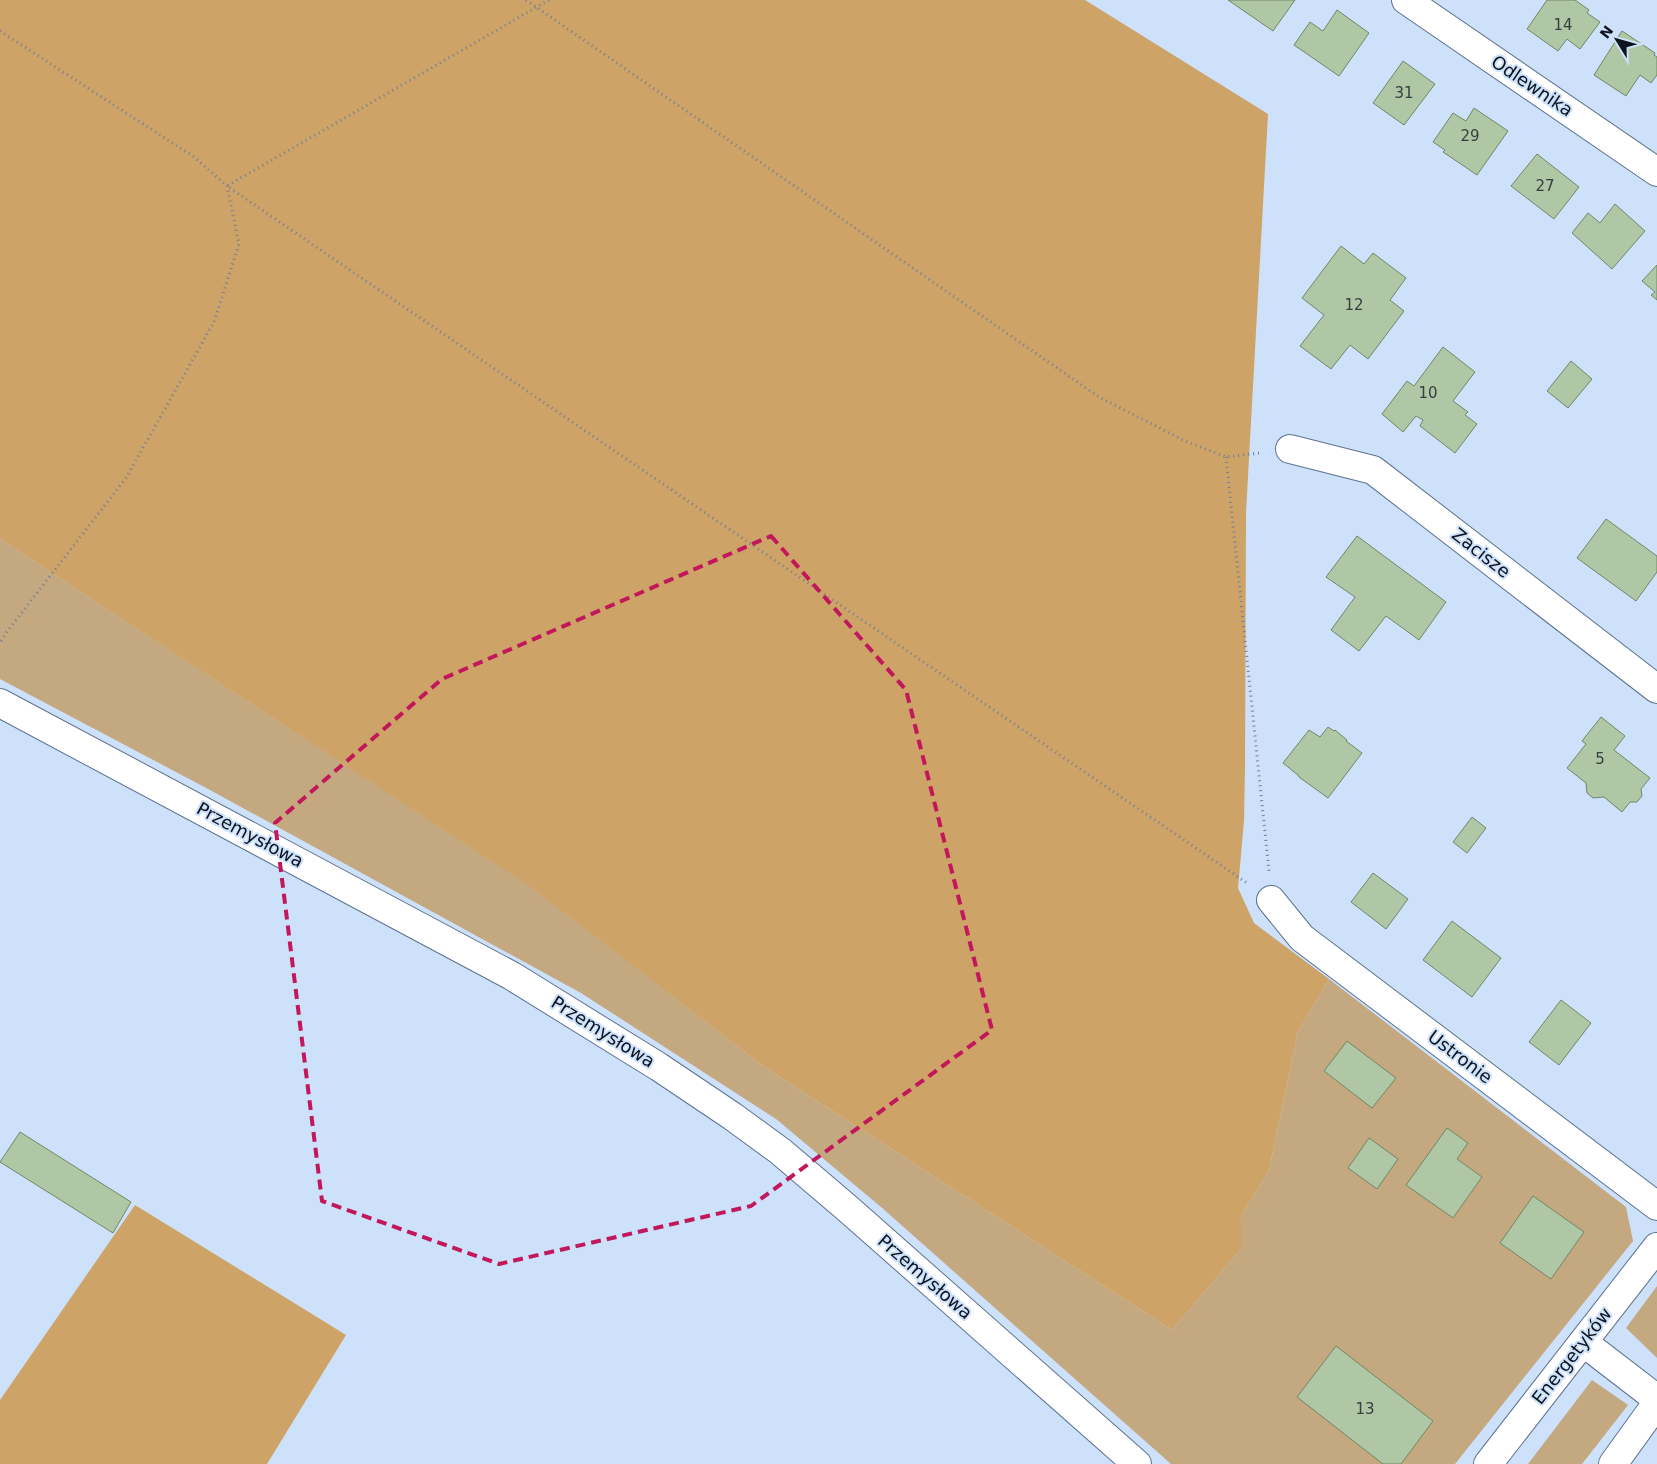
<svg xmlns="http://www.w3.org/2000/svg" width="1657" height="1464" viewBox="0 0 1657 1464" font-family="'DejaVu Sans',sans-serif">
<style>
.green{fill:#c4a87f}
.forest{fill:#cda367}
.building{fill:#b0c7a5;stroke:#708666}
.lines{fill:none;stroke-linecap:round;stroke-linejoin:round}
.minor-casing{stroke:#5d7390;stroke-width:30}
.path{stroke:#717f92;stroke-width:3;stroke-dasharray:1 4;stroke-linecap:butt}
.minor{stroke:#fff;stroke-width:28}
.marked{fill:none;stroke:#c2185b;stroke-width:4;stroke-dasharray:10 6;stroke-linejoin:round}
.labels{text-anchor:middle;stroke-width:4;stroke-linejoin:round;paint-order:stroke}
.number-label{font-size:15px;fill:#344040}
.street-label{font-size:18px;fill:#0b131e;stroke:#cde1fb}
</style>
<rect width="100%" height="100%" fill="#cde1fb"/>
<g class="green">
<polygon points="0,539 532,887 763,1066 1172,1330 1241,1249 1241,1217 1269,1170 1298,1032 1329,979 1626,1207 1633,1241 1455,1464 1171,1464 881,1207 776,1119 581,993 210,790 0,679"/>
<polygon points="1657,1286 1657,1358 1626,1328"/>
<polygon points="1592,1380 1628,1405 1582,1464 1528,1464"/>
</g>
<g class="forest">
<polygon points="0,0 1085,0 1268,114 1246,513 1245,768 1244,821 1238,888 1254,923 1329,979 1298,1032 1269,1170 1241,1217 1241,1249 1172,1330 763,1066 531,887 0,539"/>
<polygon points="135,1205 346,1335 267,1464 0,1464 0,1400"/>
</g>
<g class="building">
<polygon points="1228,0 1295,0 1273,31"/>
<polygon points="1547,0 1575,0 1589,10 1587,13 1600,22 1580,49 1567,39 1558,51 1527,29"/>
<polygon points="1337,10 1369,33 1339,76 1294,45 1310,22 1323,31"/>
<polygon points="1622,31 1655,53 1654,55 1657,57 1657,75 1651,83 1640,75 1626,96 1594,75"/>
<polygon points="1403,61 1435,84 1404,125 1373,103"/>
<polygon points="1474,108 1508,131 1477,175 1443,152 1445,150 1433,142 1453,113 1466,121"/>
<polygon points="1537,154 1579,187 1554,219 1511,186"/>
<polygon points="1615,204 1645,231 1612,269 1572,233 1588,213 1600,223"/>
<polygon points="1341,246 1364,264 1373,253 1406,278 1390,300 1404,311 1368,359 1350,345 1331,369 1300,346 1324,315 1302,298"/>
<polygon points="1657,265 1657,300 1651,295 1655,292 1642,281"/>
<polygon points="1443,347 1475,372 1453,401 1468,412 1465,415 1477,424 1455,453 1420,426 1423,420 1416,416 1403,432 1382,414 1407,381 1414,386"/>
<polygon points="1571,361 1592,379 1568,408 1547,391"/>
<polygon points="1606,519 1657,556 1657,572 1636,601 1577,558"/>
<polygon points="1357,536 1446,602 1419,640 1386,616 1359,651 1331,630 1355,597 1326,577"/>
<polygon points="1601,717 1625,736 1614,750 1650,778 1641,789 1642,796 1637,802 1630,802 1622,812 1604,797 1593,798 1587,793 1586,783 1567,768 1586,744 1582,741"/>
<polygon points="1328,727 1334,731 1335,730 1347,740 1346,741 1362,753 1328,798 1299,777 1299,776 1283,763 1309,730 1320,737"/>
<polygon points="1472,817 1486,828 1467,853 1453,842"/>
<polygon points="1373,873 1408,899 1386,929 1351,902"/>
<polygon points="1452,921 1501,958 1472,997 1423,960"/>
<polygon points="1561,1000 1591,1023 1559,1065 1529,1042"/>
<polygon points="1347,1041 1396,1078 1372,1108 1324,1071"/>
<polygon points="1447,1128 1468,1143 1457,1159 1482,1177 1453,1218 1406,1185"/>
<polygon points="20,1132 131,1202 113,1233 0,1162"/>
<polygon points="1369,1138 1398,1159 1377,1189 1348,1168"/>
<polygon points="1533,1196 1584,1232 1551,1279 1500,1243"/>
<polygon points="1336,1346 1433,1421 1401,1464 1383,1464 1297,1397"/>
</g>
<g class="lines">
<g class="minor-casing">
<g id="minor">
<polyline points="1406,0 1657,172"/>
<polyline points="1290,449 1373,470 1657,689"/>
<polyline points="0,703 512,976 659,1067 732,1116 780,1151 847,1208 1137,1464"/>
<polyline points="1271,900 1302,938 1657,1206"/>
<polyline points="1583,1342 1657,1399"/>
<polyline points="1488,1464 1657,1247"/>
<polyline points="1613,1464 1657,1403"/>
</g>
</g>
<g class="path">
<polyline points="526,0 1099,397 1183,440 1226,457 1260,453"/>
<polyline points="549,0 227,186 1247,883"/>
<polyline points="0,31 194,157 227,186 239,244 214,322 126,478 6,633 0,643"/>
<polyline points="1226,457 1269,871"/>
</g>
<use href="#minor" class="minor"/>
</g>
<path class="marked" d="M771 536 906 690 992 1030 751 1206 499 1264 322 1201 275 823 442 679Z"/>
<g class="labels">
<g class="number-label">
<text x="1563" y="30">14</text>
<text x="1404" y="98">31</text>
<text x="1470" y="141">29</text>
<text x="1545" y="191">27</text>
<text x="1354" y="310">12</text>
<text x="1428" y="398">10</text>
<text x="1600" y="764">5</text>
<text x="1365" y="1414">13</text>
</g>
<g class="street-label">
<text transform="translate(1532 86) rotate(34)" y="6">Odlewnika</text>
<text transform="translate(1481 553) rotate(38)" y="6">Zacisze</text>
<text transform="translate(250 835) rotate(28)" y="6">Przemysłowa</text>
<text transform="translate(603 1032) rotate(32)" y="6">Przemysłowa</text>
<text transform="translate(1460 1057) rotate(37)" y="6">Ustronie</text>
<text transform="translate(925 1277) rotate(41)" y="6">Przemysłowa</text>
<text transform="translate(1572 1356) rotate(-52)" y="6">Energetyków</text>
</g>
</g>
<g transform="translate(1617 40) rotate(307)" stroke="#cde1fb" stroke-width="4" paint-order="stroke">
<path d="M0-4L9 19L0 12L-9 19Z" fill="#0b131e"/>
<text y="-8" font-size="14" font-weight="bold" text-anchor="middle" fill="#0b131e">N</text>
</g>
</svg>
